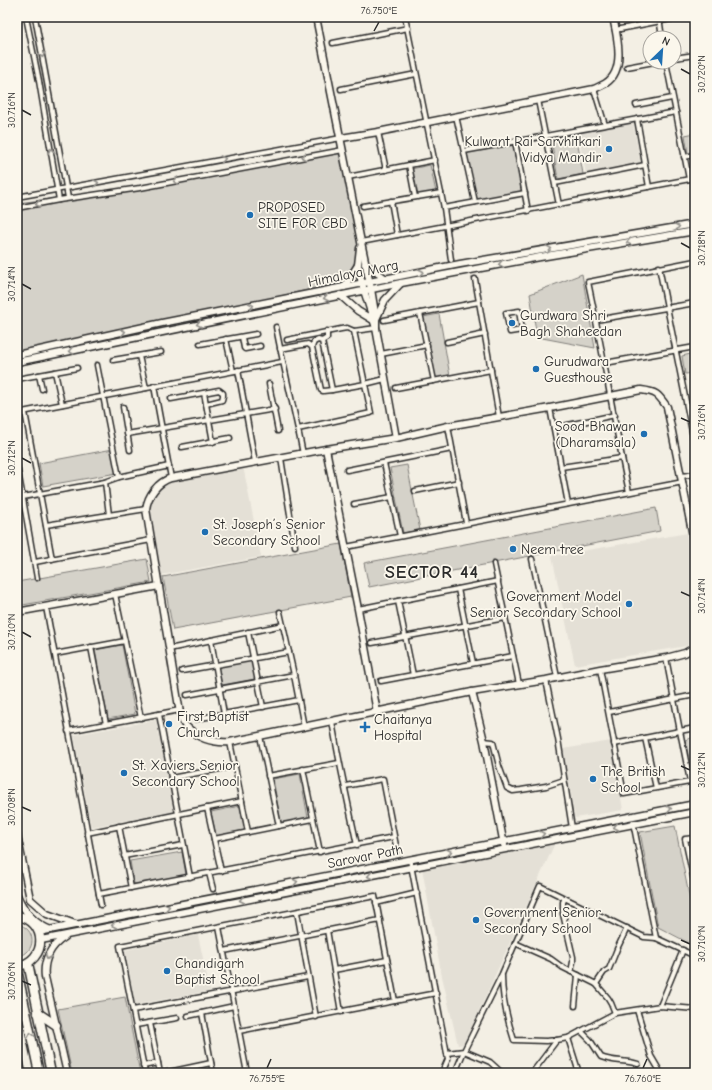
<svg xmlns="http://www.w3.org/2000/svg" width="712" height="1090" viewBox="0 0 712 1090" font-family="'Comic Neue',sans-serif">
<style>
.built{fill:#e4e0d6}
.green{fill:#d5d2c9;stroke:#807e7a}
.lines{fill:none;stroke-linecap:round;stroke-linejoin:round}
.street-casing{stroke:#2b2b2b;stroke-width:7}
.secondary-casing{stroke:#2b2b2b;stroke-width:9}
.highway-casing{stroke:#2b2b2b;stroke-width:11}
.street{stroke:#fbf7ec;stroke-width:4}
.secondary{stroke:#fbf7ec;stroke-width:6}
.highway{stroke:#fbf7ec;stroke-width:8}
.oneway{stroke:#93918c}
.ticks{fill:none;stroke:#2b2b2b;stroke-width:1.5}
.poi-dot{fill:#1f6fb2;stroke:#fbf7ec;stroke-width:1.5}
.labels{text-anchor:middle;stroke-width:3.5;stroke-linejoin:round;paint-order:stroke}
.poi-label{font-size:14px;fill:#2b2b2b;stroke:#fbf7ec;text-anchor:start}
.street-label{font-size:14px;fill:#2b2b2b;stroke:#fbf7ec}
.district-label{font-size:18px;font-weight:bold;letter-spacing:1px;fill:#2b2b2b;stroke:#fbf7ec}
.neatline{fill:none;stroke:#2b2b2b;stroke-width:1.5}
.ticks-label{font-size:10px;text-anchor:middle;fill:#2b2b2b}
</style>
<rect width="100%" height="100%" fill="#f3efe4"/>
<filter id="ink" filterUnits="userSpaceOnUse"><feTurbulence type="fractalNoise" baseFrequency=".025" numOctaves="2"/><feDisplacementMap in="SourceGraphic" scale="8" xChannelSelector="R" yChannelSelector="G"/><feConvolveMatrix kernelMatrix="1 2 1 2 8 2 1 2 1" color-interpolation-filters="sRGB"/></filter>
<g filter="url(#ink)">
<g class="built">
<polygon points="633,123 641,164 586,174 578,133"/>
<polygon points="243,466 261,557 161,575 150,508 152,499 159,487 171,479"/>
<polygon points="688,533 695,569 695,640 693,642 686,646 575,665 552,556"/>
<polygon points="156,720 174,812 91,827 74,735"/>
<polygon points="611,741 623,810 575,818 563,749"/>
<polygon points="555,843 464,1044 458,1045 441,972 422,868"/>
<polygon points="198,935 210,991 135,1005 125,950"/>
</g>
<g class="green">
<polygon points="695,133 695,153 688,154 685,135"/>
<polygon points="576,134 583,174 558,179 551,139"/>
<polygon points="513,145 522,191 475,200 467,153"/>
<polygon points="343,150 364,265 338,283 17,355 17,203 140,188"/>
<polygon points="430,165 436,192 417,196 411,169"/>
<polygon points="582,274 595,348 537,337 530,294"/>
<polygon points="439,314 450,376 435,379 423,317"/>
<polygon points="695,353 695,373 685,374 682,356"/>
<polygon points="113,449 117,473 43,486 39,463"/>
<polygon points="407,465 420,530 403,533 390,468"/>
<polygon points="656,508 660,531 369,587 364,563"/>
<polygon points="341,544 351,597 173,630 163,577"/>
<polygon points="147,559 151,582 17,606 17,582"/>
<polygon points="122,645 135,714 108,719 95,650"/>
<polygon points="252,661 255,679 222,685 218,667"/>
<polygon points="695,737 695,776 693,776 685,740"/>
<polygon points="300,774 308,818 281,823 273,779"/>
<polygon points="240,806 245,830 216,836 211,812"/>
<polygon points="675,826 695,925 695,936 689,943 658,927 640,832"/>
<polygon points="182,852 186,875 134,884 130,861"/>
<path d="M17 924C37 928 37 953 17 957Z"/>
<polygon points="125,997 140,1073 72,1073 58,1009"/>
</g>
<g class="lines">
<g class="street-casing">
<g id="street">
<polyline points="26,17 39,81 59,200"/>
<polyline points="35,17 68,198"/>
<polyline points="405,17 444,208 451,260"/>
<polyline points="659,17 662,38"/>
<polyline points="615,30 681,17"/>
<polyline points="333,43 408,28"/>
<polyline points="674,58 695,55"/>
<polyline points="666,62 689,179"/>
<polyline points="627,67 654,62"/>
<polyline points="341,89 416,74"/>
<polyline points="594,89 605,125"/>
<polyline points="538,100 559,205"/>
<polyline points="636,105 672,98"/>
<polyline points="456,116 475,202"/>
<polyline points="637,119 649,187"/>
<polyline points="378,132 386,170"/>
<polyline points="515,141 528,211"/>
<polyline points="464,151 676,112"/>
<polyline points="684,157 695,155"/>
<polyline points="409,165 415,197"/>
<polyline points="348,177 435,160"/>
<polyline points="555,183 645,165"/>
<polyline points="17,197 341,138"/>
<polyline points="391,201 397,235"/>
<polyline points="363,206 441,193"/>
<polyline points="17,208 59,200 140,188 343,150"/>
<polyline points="444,208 525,193"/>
<polyline points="361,242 695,178"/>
<polyline points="659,267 695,447"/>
<polyline points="475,279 499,417"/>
<polygon points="519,311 522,330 510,332 506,313"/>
<polyline points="420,313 434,381"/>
<polyline points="384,320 479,302"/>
<polyline points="596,320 695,303"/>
<path d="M276 327C284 370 295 412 303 454"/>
<polyline points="242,337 244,348 245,349 260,346"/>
<polyline points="226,339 233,371"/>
<polyline points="287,340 341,329 347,328 354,331"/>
<polyline points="322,341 327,338 327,331"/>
<polyline points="447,342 485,334"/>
<polyline points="200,344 256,334"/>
<polyline points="280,349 308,344 312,347 314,342 318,340 322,341 332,390 323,391 321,390 312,347"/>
<polyline points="381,354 427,345"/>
<polyline points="139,356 146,388"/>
<polyline points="113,360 161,352"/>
<polyline points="605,363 695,347"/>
<polyline points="97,365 119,477 169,466"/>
<polyline points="238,370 255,462"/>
<polyline points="55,372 62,404"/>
<polyline points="39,375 42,389"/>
<polyline points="17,379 77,368"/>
<polyline points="269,384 278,431"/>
<polyline points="154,386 171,478"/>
<polyline points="396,388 491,370"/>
<polyline points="332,390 365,384 385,379"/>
<polyline points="204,393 213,442"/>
<polyline points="171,399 219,390 223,393 223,396 222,400 206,404"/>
<polyline points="123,407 130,450"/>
<polyline points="550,408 568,504"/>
<polyline points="25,412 52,559"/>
<polyline points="17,413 282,362"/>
<polyline points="448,426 466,523"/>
<polyline points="554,428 615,415"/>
<polyline points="298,429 371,413 354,331 376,328"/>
<polyline points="127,434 275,409"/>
<polyline points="182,447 230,438"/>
<polyline points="281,458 295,546"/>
<polyline points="384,463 400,536"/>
<polyline points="17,465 37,578"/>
<polyline points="561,467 622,458"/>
<polyline points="347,470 452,449"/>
<polyline points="682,476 695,474"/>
<polyline points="105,482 109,515"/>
<polyline points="415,491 459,482"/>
<path d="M629 492C614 422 603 352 588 282L695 261"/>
<polyline points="23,497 105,482 119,477"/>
<polyline points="354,504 392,497"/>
<polyline points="46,525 146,509"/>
<polyline points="346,547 683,482"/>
<polyline points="532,559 557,677"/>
<polyline points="35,562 151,540"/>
<polyline points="494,564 519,684"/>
<polyline points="458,589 473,663"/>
<polyline points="115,594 141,718"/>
<polyline points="398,601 413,675"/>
<polyline points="46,607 101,905"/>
<polyline points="358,609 498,581"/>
<polyline points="280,612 294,675 304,727"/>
<polyline points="248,632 263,707"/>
<polyline points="211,640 224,714"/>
<polyline points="372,643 505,618"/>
<polyline points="91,647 106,724"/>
<polyline points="169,649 283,625"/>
<polyline points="55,654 125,641"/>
<polyline points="666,658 680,731 690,781"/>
<polyline points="600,669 624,794 695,781"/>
<polyline points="182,671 289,652"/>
<polyline points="546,680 558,739 572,828"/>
<polyline points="381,681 513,656"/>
<polyline points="187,695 294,675"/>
<polyline points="609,712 695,695"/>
<polyline points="159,714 190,877"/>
<polyline points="196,719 299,700"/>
<path d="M332 721C339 763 348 803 357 845"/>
<polyline points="68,731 180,710"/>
<polyline points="260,736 279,826"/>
<polyline points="645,738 656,788"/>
<polyline points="484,741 493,742 499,766 507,788 513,791 521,790 546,786 564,780"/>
<polyline points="230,742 248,832"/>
<polyline points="614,744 695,728"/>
<polyline points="303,769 320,852"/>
<polyline points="268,776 339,763"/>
<polyline points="171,778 235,766"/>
<polyline points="345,786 383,779 397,851"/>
<polyline points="207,808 221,871"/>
<polyline points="633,822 656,938 695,956"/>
<polyline points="119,826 131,888"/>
<polyline points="87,833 242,801"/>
<polyline points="695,838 685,839 695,886"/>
<polyline points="214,839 313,819"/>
<polyline points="124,856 183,845"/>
<polyline points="410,860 448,1059 442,1073"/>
<polyline points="209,873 213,889"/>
<polyline points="99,894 394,837"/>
<polyline points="565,898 563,902 563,914 573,957 573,962 571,972"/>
<polyline points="376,903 417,893"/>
<polyline points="297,912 316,1017"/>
<polyline points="219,927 247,1073"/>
<polyline points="327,930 341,1012"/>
<polyline points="515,943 551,959 562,967 596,984 608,998 611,1003 615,1013"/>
<polyline points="224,951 380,920"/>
<polyline points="692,954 695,948"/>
<polyline points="334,970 387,960"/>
<path d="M502 976C502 999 507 1019 514 1040L546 1041 557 1040"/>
<polyline points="596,984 604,972 609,969 617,949 627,928"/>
<polyline points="575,1006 578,975"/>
<polyline points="660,1006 683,950"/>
<polyline points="133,1010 308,977"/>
<polyline points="637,1010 651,1056 661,1073"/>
<polyline points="202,1013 213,1073"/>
<polyline points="188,1016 234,1006"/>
<polyline points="150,1023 160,1073"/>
<polyline points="136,1025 177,1018"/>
<polyline points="239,1031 436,993"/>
<path d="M581 1031 590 1040 601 1057C613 1062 626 1060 638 1064"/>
<polyline points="568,1038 579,1073"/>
<polyline points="447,1053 464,1051 502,974 540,886 644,937 656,938"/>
<polyline points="143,1066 158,1063"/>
<polyline points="145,1073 120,946 375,896 395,1001"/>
<polyline points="164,1073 211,1063"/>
<polyline points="455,1073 464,1051 490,1062 502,1073"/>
<polyline points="532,1073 557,1040 568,1038 615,1013 660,1006 695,1009"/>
</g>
</g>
<g class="secondary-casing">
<g id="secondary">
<polyline points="316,17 361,242 371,289 376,319 376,328"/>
<path d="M341 138 378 132 594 89C598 87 603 85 606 83 626 70 617 36 613 17"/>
<polyline points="360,248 358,265 362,284 376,328 396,438"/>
<polyline points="365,264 386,279"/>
<polyline points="344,287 358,265"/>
<polyline points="340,295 358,311 373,320"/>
<polyline points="376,319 385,300 401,283"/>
<polyline points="17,355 162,323 369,282 460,264 695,224"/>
<polyline points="17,362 401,283 540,257 695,231"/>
<polyline points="326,449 358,609 377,712"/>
<path d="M695 546 667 407C658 394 657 392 641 390L550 408 448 426 396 438 326 449 171 478C158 482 148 495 146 509L180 713C181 716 182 719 183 722 184 725 187 727 189 729 201 740 215 743 230 742L332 721 472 692 546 680 600 669 666 658 685 653 695 647"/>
<polyline points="17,612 159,586"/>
<polyline points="472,692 484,741 504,845"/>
<polyline points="17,835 30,899 47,914 78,925"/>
<path d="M17 895C24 912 34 924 51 930"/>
<polyline points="39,932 695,804"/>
<path d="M65 937C50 946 43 961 45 977L67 1073"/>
<polyline points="41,940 695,812"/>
<polyline points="17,1049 22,1073"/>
</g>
</g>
<g class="highway-casing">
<g id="highway">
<path d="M17 916C48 920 48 962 17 966"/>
<polyline points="28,963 51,1073"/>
<polyline points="17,970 39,1073"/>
<polyline points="38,1013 56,1025"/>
<polyline points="17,1021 25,1009"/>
</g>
</g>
<use href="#street" class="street"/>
<use href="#secondary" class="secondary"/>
<use href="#highway" class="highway"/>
</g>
<defs><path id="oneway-chevron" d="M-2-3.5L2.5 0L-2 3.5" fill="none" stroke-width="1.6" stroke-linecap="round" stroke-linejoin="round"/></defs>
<g class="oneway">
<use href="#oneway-chevron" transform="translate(42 55) rotate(79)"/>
<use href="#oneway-chevron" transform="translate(51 151) rotate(-100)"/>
<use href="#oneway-chevron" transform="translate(304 157) rotate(170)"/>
<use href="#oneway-chevron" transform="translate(223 159) rotate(-10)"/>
<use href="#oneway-chevron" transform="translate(176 181) rotate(170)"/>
<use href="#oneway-chevron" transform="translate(96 183) rotate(-10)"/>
<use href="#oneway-chevron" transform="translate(38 204) rotate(170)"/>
<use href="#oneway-chevron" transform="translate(677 227) rotate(-10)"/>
<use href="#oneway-chevron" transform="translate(629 242) rotate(170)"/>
<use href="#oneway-chevron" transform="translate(549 249) rotate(-10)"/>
<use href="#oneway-chevron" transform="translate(501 264) rotate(170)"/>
<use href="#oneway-chevron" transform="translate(421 272) rotate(-11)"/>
<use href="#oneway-chevron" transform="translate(326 298) rotate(168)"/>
<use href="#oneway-chevron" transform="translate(251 306) rotate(-11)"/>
<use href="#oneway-chevron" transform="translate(199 324) rotate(168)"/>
<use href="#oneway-chevron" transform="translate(123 332) rotate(-13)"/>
<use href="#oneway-chevron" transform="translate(71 351) rotate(168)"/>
<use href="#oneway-chevron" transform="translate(669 809) rotate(-11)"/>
<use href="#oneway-chevron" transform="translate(616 827) rotate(169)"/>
<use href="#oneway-chevron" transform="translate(542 834) rotate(-11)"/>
<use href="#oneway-chevron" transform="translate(449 852) rotate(-11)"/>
<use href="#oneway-chevron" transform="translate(370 876) rotate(169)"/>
<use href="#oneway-chevron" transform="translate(295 882) rotate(-11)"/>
<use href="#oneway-chevron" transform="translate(242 900) rotate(169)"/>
<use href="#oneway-chevron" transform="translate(167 907) rotate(-11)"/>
<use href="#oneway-chevron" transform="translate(114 925) rotate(169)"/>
<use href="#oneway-chevron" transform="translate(48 957) rotate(113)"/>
<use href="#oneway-chevron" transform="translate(31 1035) rotate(-102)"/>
</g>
</g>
<path class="ticks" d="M374 31 379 22M681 69 690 74M22 110 31 115M681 243 690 248M22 284 31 289M681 418 690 422M22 458 31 463M681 592 690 596M22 632 31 637M681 766 690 770M22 807 31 811M681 940 690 944M22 981 31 985M267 1068 271 1059M643 1068 647 1059"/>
<g class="poi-dot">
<circle cx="609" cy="149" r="4"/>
<circle cx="250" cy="215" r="4"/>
<circle cx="512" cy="323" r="4"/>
<circle cx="536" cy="369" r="4"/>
<circle cx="644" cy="434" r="4"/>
<circle cx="205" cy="532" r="4"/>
<circle cx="513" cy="549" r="4"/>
<circle cx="629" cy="604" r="4"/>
<circle cx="169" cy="724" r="4"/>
<path d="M363 721h4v4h4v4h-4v4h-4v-4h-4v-4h4z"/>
<circle cx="124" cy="773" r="4"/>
<circle cx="593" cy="779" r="4"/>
<circle cx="476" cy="920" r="4"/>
<circle cx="167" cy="971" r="4"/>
</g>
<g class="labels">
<g class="poi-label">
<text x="601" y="146" text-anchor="end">Kulwant Rai Sarvhitkari<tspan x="601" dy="16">Vidya Mandir</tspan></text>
<text x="258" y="212">PROPOSED<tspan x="258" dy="16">SITE FOR CBD</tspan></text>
<text x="520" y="320">Gurdwara Shri<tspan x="520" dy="16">Bagh Shaheedan</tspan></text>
<text x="544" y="366">Gurudwara<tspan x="544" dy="16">Guesthouse</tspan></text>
<text x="636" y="431" text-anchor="end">Sood Bhawan<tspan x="636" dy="16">(Dharamsala)</tspan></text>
<text x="213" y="529">St. Joseph’s Senior<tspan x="213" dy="16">Secondary School</tspan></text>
<text x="521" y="554">Neem tree</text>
<text x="621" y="601" text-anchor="end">Government Model<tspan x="621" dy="16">Senior Secondary School</tspan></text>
<text x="177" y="721">First Baptist<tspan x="177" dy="16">Church</tspan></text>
<text x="374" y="724">Chaitanya<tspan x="374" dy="16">Hospital</tspan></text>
<text x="132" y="770">St. Xaviers Senior<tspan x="132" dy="16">Secondary School</tspan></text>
<text x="601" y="776">The British<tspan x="601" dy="16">School</tspan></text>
<text x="484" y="917">Government Senior<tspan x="484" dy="16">Secondary School</tspan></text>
<text x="175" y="968">Chandigarh<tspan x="175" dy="16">Baptist School</tspan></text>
</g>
<g class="street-label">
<text transform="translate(353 273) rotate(-11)" y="5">Himalaya Marg</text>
<text transform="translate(365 856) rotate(-11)" y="5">Sarovar Path</text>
</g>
<g class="district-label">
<text x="432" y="578">SECTOR 44</text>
</g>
</g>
<rect width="712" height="1090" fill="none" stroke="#fbf7ec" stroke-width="44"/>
<g transform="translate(662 50) rotate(25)"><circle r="19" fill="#fbf7ec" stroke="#a8a59f"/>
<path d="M0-3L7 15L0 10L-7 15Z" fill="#1f6fb2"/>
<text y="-6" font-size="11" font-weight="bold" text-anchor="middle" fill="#2b2b2b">N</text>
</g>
<rect x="22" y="22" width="668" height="1046" class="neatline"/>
<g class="ticks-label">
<text x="379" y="14">76.750°E</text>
<text transform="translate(701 74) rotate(-90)" y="4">30.720°N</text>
<text transform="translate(11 110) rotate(-90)" y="4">30.716°N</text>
<text transform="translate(701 248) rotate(-90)" y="4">30.718°N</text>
<text transform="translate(11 284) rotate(-90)" y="4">30.714°N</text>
<text transform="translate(701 422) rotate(-90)" y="4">30.716°N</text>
<text transform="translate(11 458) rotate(-90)" y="4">30.712°N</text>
<text transform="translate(701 596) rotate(-90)" y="4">30.714°N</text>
<text transform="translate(11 632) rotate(-90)" y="4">30.710°N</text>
<text transform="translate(701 770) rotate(-90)" y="4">30.712°N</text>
<text transform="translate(11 807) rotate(-90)" y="4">30.708°N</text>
<text transform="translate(701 944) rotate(-90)" y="4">30.710°N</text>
<text transform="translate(11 981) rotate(-90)" y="4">30.706°N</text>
<text x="267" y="1082">76.755°E</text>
<text x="643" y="1082">76.760°E</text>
</g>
</svg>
